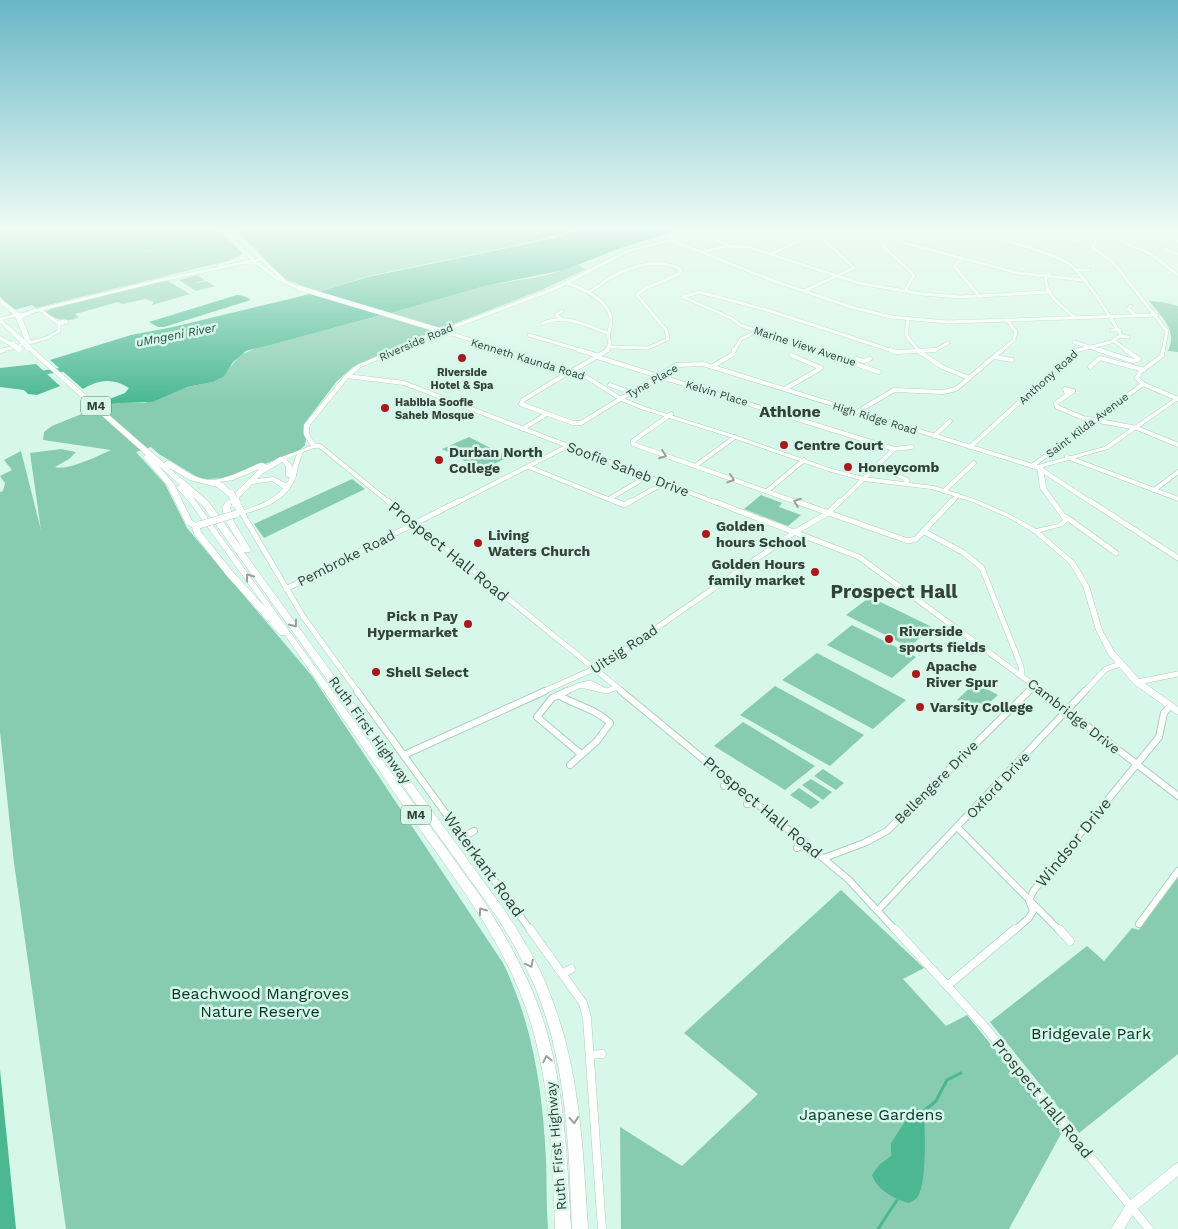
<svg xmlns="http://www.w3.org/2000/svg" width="1178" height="1229" viewBox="0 0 1178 1229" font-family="'Work Sans',sans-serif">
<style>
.green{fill:#87ccb1}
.water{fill:#4bb893}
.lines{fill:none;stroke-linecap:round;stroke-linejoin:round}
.stream-far1{stroke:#4bb893;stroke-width:1}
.stream{stroke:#4bb893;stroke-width:3}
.river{fill:#4bb893;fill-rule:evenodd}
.street-far4-casing{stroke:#aecec0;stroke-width:4}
.street-far3-casing{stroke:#aecec0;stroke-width:5}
.street-far2-casing{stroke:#aecec0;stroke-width:6}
.street-far1-casing{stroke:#aecec0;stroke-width:8}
.street-casing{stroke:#aecec0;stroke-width:9}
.secondary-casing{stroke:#aecec0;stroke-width:1}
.highway-casing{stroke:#aecec0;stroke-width:1}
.street-far4{stroke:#fff;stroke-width:3}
.street-far3{stroke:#fff;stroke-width:4}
.street-far2{stroke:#fff;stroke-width:5}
.street-far1{stroke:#fff;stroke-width:6}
.street{stroke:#fff;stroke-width:8}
.secondary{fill:#fff;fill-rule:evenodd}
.highway{fill:#fff;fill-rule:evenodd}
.secondary-bridge-far1-casing{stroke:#aecec0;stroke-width:5;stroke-linecap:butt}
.secondary-bridge-casing{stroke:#aecec0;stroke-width:8;stroke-linecap:butt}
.highway-bridge-far2-casing{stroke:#aecec0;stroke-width:6;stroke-linecap:butt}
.highway-bridge-far1-casing{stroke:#aecec0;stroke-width:8;stroke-linecap:butt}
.highway-bridge-casing{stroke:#aecec0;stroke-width:10;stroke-linecap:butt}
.secondary-bridge-far1{stroke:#fff;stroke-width:4.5}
.secondary-bridge{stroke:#fff;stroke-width:7}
.highway-bridge-far2{stroke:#fff;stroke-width:5.5}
.highway-bridge-far1{stroke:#fff;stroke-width:7}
.highway-bridge{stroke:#fff;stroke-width:9}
.oneway{stroke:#99a09d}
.poi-dot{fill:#ab181b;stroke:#d6f7e9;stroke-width:2}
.labels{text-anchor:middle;stroke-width:5;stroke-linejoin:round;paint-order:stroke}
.far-street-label{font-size:11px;fill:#33403b;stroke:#d6f7e9}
.far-poi-label{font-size:11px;font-weight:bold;fill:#33403b;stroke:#d6f7e9}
.far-water-label{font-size:12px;font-style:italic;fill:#245141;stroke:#d6f7e9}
.shield{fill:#d6f7e9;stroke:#64776f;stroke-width:1}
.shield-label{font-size:12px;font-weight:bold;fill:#33403b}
.poi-label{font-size:14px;font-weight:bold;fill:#33403b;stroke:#d6f7e9;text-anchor:start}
.street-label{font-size:14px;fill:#33403b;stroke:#d6f7e9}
.far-district-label{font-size:16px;font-weight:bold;fill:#33403b;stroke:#d6f7e9}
.near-street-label{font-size:16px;fill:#33403b;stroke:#d6f7e9}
.near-park-label{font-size:16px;fill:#033527;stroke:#d6f7e9}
.district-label{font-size:19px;font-weight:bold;fill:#33403b;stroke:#d6f7e9}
</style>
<rect width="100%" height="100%" fill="#d6f7e9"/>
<g class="green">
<polygon points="0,230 218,230 244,254 227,261 36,308 32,305 14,310 0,297"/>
<polygon points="237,230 576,230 531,242 369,276 319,292 284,279"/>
<path d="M578 265 586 269 544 289 412 340 353 367 337 381 304 424 303 433 306 439 305 445 300 450 248 471 226 478 208 479 199 478 159 454 151 447 136 452 165 484 187 528 312 676 503 963C533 1024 543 1093 546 1160 547 1183 546 1206 548 1229H66L14 863 0 731V492L3 491 5 483 0 476 12 470 4 460 21 451 41 530 30 453 61 449 76 452 69 459 55 467C67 471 98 456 111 450L43 440 44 432 52 426 101 406 121 402 145 403 187 387 213 382 232 365 240 355 259 347 391 313 485 286 544 276Z"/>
<polygon points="197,275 205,280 192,284 206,281 215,286 196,291 179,280"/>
<path d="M166 280 190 294 152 305 154 302 145 299 123 304 118 302 75 314 79 317C66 323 56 320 46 312L52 308Z"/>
<path d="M1149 301 1162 302 1178 306V352L1168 351C1178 331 1162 317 1149 301Z"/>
<polygon points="469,437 508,457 482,470 442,449"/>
<polygon points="352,479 365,489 264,538 254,524"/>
<polygon points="761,495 782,503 779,507 801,515 788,526 744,509"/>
<polygon points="870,597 932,627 933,627 909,647 846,615"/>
<polygon points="852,625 916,657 892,678 827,645"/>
<polygon points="817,653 906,700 873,729 782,680"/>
<polygon points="975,683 998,695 980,711 957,700"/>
<polygon points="775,686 864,735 830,766 740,715"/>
<polygon points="743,722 815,766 785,790 714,746"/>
<polygon points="823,769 844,783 836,790 814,776"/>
<polygon points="811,779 832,792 823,800 802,785"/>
<polygon points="799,788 820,802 811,809 790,795"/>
<polygon points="1178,877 1178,1054 1079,1133 990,1022 1087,946 1104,961 1132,928 1139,930"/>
<polygon points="841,890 924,968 903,979 946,1026 967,1015 1062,1132 1009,1229 621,1229 620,1127 682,1166 758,1094 684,1033"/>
</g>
<g class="water">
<polygon points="579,230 679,230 621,248 564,270 485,286 391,313 319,292 368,277 555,238"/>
<path d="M310 294 382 315 246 351 233 362 224 376 213 382 187 387 152 402 117 403 101 406 99 403 125 393 129 388C114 378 99 379 83 389L50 360 131 335 173 327Z"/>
<polygon points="237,295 244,296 251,300 164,327 158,327 149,322"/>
<polygon points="36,364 60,386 37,395 28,394 24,390 0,387 0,368"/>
<polygon points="0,1070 16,1229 0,1229"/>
<path d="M914 1108 924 1111C925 1129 927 1183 918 1196 917 1199 912 1201 909 1203 894 1199 877 1190 872 1175L879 1165 891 1156V1143Z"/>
</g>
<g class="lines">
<g class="stream-far1">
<polyline points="186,241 210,236"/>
<polyline points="145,249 153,248"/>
</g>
<g class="stream">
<polyline points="924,1111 936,1101 947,1080 961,1073"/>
<polyline points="878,1229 897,1200"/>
</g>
<polygon class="river" points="73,366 77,368 76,370 33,376 29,374 33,372"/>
<g class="street-far4-casing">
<g id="street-far4">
<polyline points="729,230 714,240 729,245"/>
<path d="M966 230C988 236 1058 253 1072 266 1091 285 1107 312 1121 335L1111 342 1075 351"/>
<polyline points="1027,230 1035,232"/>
<polyline points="1096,230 1151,254 1178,275"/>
<polyline points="1127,230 1178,241"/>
<polyline points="867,233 1018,273 1083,280"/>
<polyline points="1105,233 1093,244 1093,248 1113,262 1167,331 1163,351"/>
<polyline points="1057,237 1064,237 1073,230"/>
<polyline points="1063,238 1079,242"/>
<polyline points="889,239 882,245 914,275 905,291"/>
<polyline points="671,240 774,281 851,307 891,317 947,322 1157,315"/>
<polyline points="1164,249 1178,254"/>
<polyline points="702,252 727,246 748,247 859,283 922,294 960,297 1048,292"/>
<polyline points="771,254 804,239 820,236"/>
<polyline points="962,259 954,266 980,297"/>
<polyline points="1076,270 1089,270"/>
<path d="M1050 274 1046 275C1044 296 1061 305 1075 318"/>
<path d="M566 283C582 288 610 300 611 321 611 331 606 331 610 344L606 351"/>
<polyline points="804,291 854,268 814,230"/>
<path d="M588 292C596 289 601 284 608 279 628 267 660 256 681 270L679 274 644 289 637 295 666 330 668 339 648 348 610 347"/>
<polyline points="1131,306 1128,309 1137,316"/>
<polyline points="40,310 59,324"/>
<polyline points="30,312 157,281 261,259"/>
<polyline points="561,318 556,315 562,311"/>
<polyline points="0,319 20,314"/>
<polyline points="908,319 906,335 919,351"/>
<polygon points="64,321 67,322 59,324 60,322"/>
<path d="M542 324C563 313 586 325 607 333"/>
<polyline points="1112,330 1120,330"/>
<polyline points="529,335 583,351"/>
<polyline points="1120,336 1128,337"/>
<polyline points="1114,341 1128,351"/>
<polyline points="1074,342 1102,351"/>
<polyline points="0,351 47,338 59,331 59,324"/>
<polyline points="734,351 741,339 758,331"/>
<polyline points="817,351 740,325 731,318 683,297 699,292 767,310 893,351"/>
<polyline points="913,351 935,350 948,343"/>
<polyline points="1001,351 1014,340 1016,332 1007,320"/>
</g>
</g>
<g class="street-far3-casing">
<g id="street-far3">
<polyline points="579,350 599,356"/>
<polyline points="814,350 879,372"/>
<polyline points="890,350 896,352 935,350"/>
<polyline points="917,350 942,367 969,378"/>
<polyline points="1099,350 1133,361 1139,359 1126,350"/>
<polyline points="1163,350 1162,356 1140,372 1137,378 1143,384 1178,399"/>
<polyline points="0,351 4,350"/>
<polyline points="597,357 894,449 912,447"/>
<polyline points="994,357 1012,360"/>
<polyline points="856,359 864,361 870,359"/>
<polyline points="713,366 733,354 734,350"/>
<polyline points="1090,367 1100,358 1144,370"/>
<polyline points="574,370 608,350"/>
<polyline points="571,371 523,400 521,404 573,423 581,423 676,365 703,364 1039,468 1092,503"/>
<polyline points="347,376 404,383 717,503"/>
<polyline points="785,389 821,368 791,355"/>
<polyline points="1073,391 1056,403 1057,407 1083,418 1137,428 1178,445"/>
<polyline points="1067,395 1065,389 1073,391"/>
<polyline points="857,412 894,390 943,392 956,389 1002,350"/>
<polyline points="671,414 633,441 633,444 799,503"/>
<polyline points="522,429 547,414"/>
<polyline points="934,436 950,421"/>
<polyline points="320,446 390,503"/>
<polyline points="970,447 1077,350"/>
<polyline points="1067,457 1178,499"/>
<polyline points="695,466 735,437"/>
<polyline points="1032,466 1143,384"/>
<polyline points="529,467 618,503"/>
<polyline points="1154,490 1178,472"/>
<polyline points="767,491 804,460"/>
<polyline points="944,491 974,463"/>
<polyline points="609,499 641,480"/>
<polyline points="456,503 568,446"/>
<polyline points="628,503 664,483"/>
<polyline points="839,503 894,449"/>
<polyline points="951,503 958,495"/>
</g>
</g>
<g class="street-far2-casing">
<g id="street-far2">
<polyline points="388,501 623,692"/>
<polyline points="615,501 624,505 631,501"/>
<polyline points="713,501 859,557 1043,692"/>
<polyline points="795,501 908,541 916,539 952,501"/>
<polyline points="1090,501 1178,558"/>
<polyline points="242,513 304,618 358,692"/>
<polyline points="1066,517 1116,553"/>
<polyline points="923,531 964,553 982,568 1021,666 1022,676"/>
<polyline points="286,589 459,501"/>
<polyline points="1137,682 1178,674"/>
<polyline points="602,689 590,683 581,685 607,691 617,687"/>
<polyline points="542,692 603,665 795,532 828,513 840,501"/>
<polyline points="564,692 581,685"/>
<polyline points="1027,692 1034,686"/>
<polyline points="1084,692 1106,669 1120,664"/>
</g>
</g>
<g class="street-far1-casing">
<g id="street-far1">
<polyline points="357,691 531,931"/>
<polyline points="567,691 552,698 537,717 581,754"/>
<polyline points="621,691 848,879 896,931"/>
<polyline points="1042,691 1178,796"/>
<path d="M558 695C575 705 596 709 610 723L597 741 570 765"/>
<polyline points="404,755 545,691"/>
<polyline points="724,786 732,782"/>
<polyline points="747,804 756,802"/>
<polyline points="958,828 1060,931"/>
<polyline points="463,837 474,831"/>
<polyline points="797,848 806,843"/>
<polyline points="824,858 864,843 887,831 1029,691"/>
<polyline points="878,910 1085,691"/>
<polyline points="1139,924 1178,871"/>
<polyline points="1014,931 1029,918 1033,911 1029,900 1034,890 1159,737 1164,713 1170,706"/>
</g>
</g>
<g class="street-casing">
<g id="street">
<polyline points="530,929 583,1003 587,1018 602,1229"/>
<polyline points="895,929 985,1027 1149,1229"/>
<polyline points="1059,929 1070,941"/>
<polyline points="563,973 571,969"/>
<polyline points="947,986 1015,929"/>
<polyline points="590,1055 602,1054"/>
</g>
</g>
<g class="secondary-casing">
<g id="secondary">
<polygon points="221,230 225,230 259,263 278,277 229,230 233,230 285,279 286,281 301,287 301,289 297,289 275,279 257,265 241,264 240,263 242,262 254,263 246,255 241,260 217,267 217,265 239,258 243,253"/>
<path d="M693 230H698L672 241 629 252 558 289 434 336 361 367 349 377 310 425C307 433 310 438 316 444L318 443 321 445 318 448H314L303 452C302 455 300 459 299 463 297 468 297 474 295 479 285 503 259 510 236 516L233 514 234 513C256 507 279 500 290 478L286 476V466L279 458 311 446 304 435V425L345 375 357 365 430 334 554 287 627 250 670 239ZM297 454 292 468V466L286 459Z"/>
<polygon points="450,333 454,333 585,374 623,398 645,407 737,436 832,469 864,477 903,482 904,481 902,479 873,469 872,468 875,466 906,477 910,480 909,483 934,486 977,500 1011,515 1036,529 1058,524 1063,520 1040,488 1037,466 1038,465 1104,447 1178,396 1178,400 1108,449 1043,467 1046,488 1069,520 1062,526 1040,532 1075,562 1089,586 1102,630 1114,651 1140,680 1178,707 1178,714 1175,713 1134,684 1108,654 1096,630 1083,586 1069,563 1033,532 1007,517 973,502 931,489 864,481 828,471 733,438 641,409 619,400 581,376 450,335"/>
<path d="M610 383 626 389 636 388 639 390C628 395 619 390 608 386V384Z"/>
<polygon points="1178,1163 1178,1176 1135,1211 1124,1229 1111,1229 1127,1203 1174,1165"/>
</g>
</g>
<g class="highway-casing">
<g id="highway">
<polygon points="0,298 20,314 35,309 38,311 22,318 31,341 30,342 21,343 0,323 0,318 25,340 15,316 0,303"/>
<polygon points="0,336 15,344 16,345 11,346 0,340"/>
<path d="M26 346H30L164 463 167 461H170C181 468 195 479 209 480 223 481 246 469 260 463H263L267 465 280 457H286L287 459 262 474 257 479 273 477 290 485V489H284L272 481 252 484 236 501H239L246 513 245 515H239L233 504 230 507 233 520 251 550 250 552H244L505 911C522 937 539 964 550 994 580 1069 583 1149 588 1229H572C569 1149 567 1067 537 992 526 965 512 941 497 917L202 505 192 496 481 897C507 938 531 979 545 1026 565 1091 567 1161 571 1229H555C553 1161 551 1092 532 1027 509 947 457 882 410 815 368 755 327 695 285 635H280L227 576 194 534 192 527 186 524 167 485 143 457 146 455 26 348ZM158 465 180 485 176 487 191 504 266 608 233 572 201 532 199 524 192 521 174 484ZM168 467 190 480 217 487 228 496H232L222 507 225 520 243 549 208 501ZM259 469 234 494 223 483 219 482 233 480Z"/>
</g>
</g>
<use href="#street-far4" class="street-far4"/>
<use href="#street-far3" class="street-far3"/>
<use href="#street-far2" class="street-far2"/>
<use href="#street-far1" class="street-far1"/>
<use href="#street" class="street"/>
<use href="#secondary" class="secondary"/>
<use href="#highway" class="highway"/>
<g class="secondary-bridge-far1-casing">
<polyline id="secondary-bridge-far1" points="299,288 452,334"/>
</g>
<g class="secondary-bridge-casing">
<polyline id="secondary-bridge" points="199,525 236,514"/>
</g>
<g class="highway-bridge-far2-casing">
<g id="highway-bridge-far2">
<polyline points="23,342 28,347"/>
<polyline points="13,345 19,349"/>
</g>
</g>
<g class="highway-bridge-far1-casing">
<polyline id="highway-bridge-far1" points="231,494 236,503"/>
</g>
<g class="highway-bridge-casing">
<polyline id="highway-bridge" points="235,501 236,503"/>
</g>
<use href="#secondary-bridge-far1" class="secondary-bridge-far1"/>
<use href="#secondary-bridge" class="secondary-bridge"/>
<use href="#highway-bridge-far2" class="highway-bridge-far2"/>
<use href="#highway-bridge-far1" class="highway-bridge-far1"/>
<use href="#highway-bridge" class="highway-bridge"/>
</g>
<defs><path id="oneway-chevron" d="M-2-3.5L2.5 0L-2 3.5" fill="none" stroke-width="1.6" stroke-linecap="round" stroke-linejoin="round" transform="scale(1.25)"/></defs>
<g class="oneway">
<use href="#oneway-chevron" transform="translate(663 455) rotate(20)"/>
<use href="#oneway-chevron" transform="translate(731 479) rotate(19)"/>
<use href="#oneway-chevron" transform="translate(797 502) rotate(-160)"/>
<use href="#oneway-chevron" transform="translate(249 577) rotate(-126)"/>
<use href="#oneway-chevron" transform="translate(294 624) rotate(54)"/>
<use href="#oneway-chevron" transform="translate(482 911) rotate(-125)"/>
<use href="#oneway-chevron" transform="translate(530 964) rotate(64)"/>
<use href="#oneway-chevron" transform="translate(547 1059) rotate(-102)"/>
<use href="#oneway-chevron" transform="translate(574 1120) rotate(85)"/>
</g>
<linearGradient id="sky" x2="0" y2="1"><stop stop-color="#69b6c6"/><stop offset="0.57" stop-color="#edfbf5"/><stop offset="1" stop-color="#edfbf5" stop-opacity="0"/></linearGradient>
<rect width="1178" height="402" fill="url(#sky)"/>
<g class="poi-dot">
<circle cx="462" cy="358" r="5"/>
<circle cx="385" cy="408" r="5"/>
<circle cx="784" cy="445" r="5"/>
<circle cx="439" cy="460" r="5"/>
<circle cx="848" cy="467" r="5"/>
<circle cx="706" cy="534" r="5"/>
<circle cx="478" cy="543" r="5"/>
<circle cx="815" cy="572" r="5"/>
<circle cx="468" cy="624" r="5"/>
<circle cx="889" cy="639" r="5"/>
<circle cx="376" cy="672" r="5"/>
<circle cx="916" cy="674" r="5"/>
<circle cx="920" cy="707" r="5"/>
</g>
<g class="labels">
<g class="far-street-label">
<text transform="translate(416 342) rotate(-23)" y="4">Riverside Road</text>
<text transform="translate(805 346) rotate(18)" y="4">Marine View Avenue</text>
<text transform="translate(528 359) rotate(17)" y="4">Kenneth Kaunda Road</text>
<text transform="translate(1048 377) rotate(-42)" y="4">Anthony Road</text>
<text transform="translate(652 381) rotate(-30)" y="4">Tyne Place</text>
<text transform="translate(717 393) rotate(17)" y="4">Kelvin Place</text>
<text transform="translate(875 418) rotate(17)" y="4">High Ridge Road</text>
<text transform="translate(1087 425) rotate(-37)" y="4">Saint Kilda Avenue</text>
</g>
<g class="far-poi-label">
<text x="462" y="376">Riverside<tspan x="462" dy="13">Hotel &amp; Spa</tspan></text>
<text x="395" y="406" text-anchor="start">Habibia Soofie<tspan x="395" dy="13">Saheb Mosque</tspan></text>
</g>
<g class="far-water-label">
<text transform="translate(176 335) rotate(-11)" y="4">uMngeni River</text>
</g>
<g class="shield">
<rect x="81" y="396.5" width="30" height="19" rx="4"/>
<rect x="401" y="805.5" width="30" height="19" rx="4"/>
</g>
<g class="shield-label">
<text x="96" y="410">M4</text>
<text x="416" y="819">M4</text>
</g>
<g class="poi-label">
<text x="794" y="450">Centre Court</text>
<text x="449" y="457">Durban North<tspan x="449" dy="16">College</tspan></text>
<text x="858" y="472">Honeycomb</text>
<text x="716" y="531">Golden<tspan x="716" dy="16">hours School</tspan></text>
<text x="488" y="540">Living<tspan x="488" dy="16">Waters Church</tspan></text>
<text x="805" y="569" text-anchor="end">Golden Hours<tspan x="805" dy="16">family market</tspan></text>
<text x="458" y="621" text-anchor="end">Pick n Pay<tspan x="458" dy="16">Hypermarket</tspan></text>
<text x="899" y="636">Riverside<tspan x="899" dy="16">sports fields</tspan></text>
<text x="926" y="671">Apache<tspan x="926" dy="16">River Spur</tspan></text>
<text x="386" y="677">Shell Select</text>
<text x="930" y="712">Varsity College</text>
</g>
<g class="street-label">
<text transform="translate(628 469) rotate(21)" y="5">Soofie Saheb Drive</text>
<text transform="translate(346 558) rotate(-27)" y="5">Pembroke Road</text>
<text transform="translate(624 649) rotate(-33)" y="5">Uitsig Road</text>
<text transform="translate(1074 716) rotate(38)" y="5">Cambridge Drive</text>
<text transform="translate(370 730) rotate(54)" y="5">Ruth First Highway</text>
<text transform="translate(936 782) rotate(-45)" y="5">Bellengere Drive</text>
<text transform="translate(998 785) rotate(-47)" y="5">Oxford Drive</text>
<text transform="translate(556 1146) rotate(-95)" y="5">Ruth First Highway</text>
</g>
<g class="far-district-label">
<text x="790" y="417">Athlone</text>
</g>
<g class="near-street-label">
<text transform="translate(449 551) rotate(39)" y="6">Prospect Hall Road</text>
<text transform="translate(763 807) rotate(40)" y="6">Prospect Hall Road</text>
<text transform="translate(1073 842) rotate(-51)" y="6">Windsor Drive</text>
<text transform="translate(484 864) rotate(54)" y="6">Waterkant Road</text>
<text transform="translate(1043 1098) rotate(51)" y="6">Prospect Hall Road</text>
</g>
<g class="near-park-label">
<text x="260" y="999">Beachwood Mangroves<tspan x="260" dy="18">Nature Reserve</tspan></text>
<text x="1091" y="1039">Bridgevale Park</text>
<text x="871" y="1120">Japanese Gardens</text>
</g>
<g class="district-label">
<text x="894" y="598">Prospect Hall</text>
</g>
</g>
</svg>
